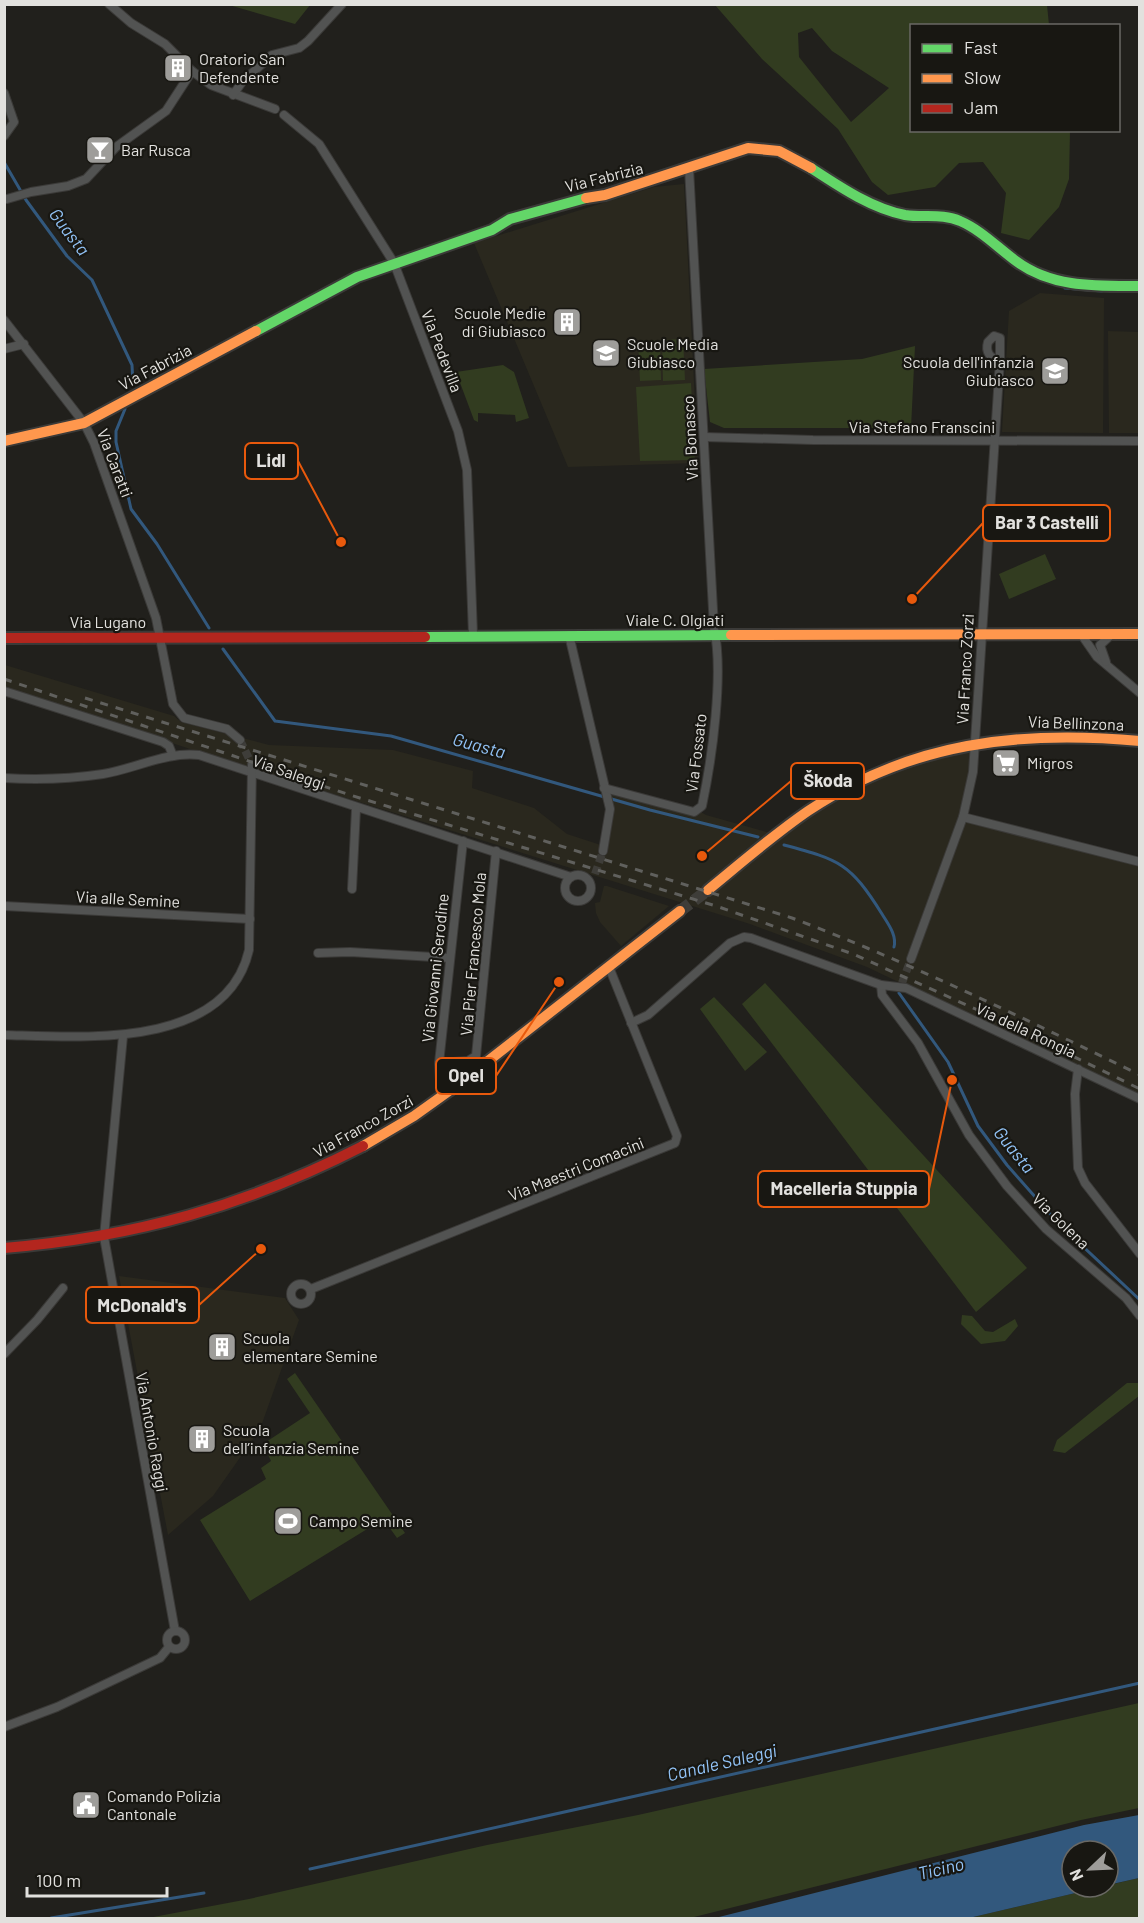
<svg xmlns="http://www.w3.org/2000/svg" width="1144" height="1923" viewBox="0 0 1144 1923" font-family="Barlow,sans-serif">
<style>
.built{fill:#2a281e}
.green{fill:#323c20;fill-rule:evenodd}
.water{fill:#32587d}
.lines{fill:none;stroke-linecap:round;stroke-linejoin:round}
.stream{stroke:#32587d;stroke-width:3}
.street-tunnel{stroke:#3e3d39;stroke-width:8;stroke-dasharray:8 4;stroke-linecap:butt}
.primary-tunnel{stroke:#3e3d39;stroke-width:12;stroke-dasharray:12 6;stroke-linecap:butt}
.street-casing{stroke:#3b3a38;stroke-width:10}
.fast-casing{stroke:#3b3a38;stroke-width:14}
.slow-casing{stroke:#3b3a38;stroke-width:14}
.jam-casing{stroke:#3b3a38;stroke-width:14}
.street{stroke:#525352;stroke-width:8}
.fast{stroke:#63d668;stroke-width:10}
.slow{stroke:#ff974d;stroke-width:10}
.jam{stroke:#b3261e;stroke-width:10}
.rail{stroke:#60605d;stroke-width:3;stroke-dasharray:8 8;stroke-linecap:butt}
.labels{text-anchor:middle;stroke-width:4.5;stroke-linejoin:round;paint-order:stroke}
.poi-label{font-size:16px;fill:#e2e1de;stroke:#181712;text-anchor:start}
.street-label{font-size:16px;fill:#e2e1de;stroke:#181712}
.water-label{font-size:18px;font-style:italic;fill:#92c3f7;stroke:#181712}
.leader{fill:none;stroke:#e8590c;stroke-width:2}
.callout-dot{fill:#e8590c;stroke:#181712;stroke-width:2}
.callout{fill:#181712;stroke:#e8590c;stroke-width:2}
.callout-label{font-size:18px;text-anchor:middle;font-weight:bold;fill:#e2e1de}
</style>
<rect width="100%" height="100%" fill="#21201c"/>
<g class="built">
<polygon points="684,184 698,463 568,467 474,243 654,187"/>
<polygon points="1040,293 1104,298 1103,433 1002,432 1009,311"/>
<polygon points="1108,331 1139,332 1139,433 1109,433"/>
<polygon points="5,665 174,716 181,722 269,745 393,750 473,771 472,788 534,808 567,834 607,847 611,793 699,811 706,815 777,835 840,791 976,742 964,817 1139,862 1139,1097 867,967 750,924 190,749 5,687"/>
<polygon points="604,886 607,886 669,906 621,946 600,922 596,913 595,903 600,902"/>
<polygon points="119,1276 285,1298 299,1320 260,1429 213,1496 168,1535"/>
</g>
<g class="green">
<polygon points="229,5 310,5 295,24"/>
<path d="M715 5H1047L1049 25 912 26V130L1070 131 1069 179 1059 207 1029 240 1001 233 1006 193 983 162 959 163 935 187 888 195 872 182 838 129 762 59ZM812 28 832 51 889 88 851 122 799 57 798 33Z"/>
<polygon points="683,339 685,380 663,381 662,340"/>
<polygon points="660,340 661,380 640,381 638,341"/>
<polygon points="915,346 911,428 724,428 710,422 704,369 862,359"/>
<polygon points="503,365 514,372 529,418 516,422 515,415 478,413 478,422 474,420 456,372"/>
<polygon points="691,383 695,460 640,461 636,387"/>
<polygon points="1045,554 1056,579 1009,599 999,574"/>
<polygon points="765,983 1027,1268 976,1312 742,1004"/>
<polygon points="714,997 767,1052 745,1071 700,1009"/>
<polygon points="962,1315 972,1316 985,1331 993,1332 1015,1319 1018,1326 1005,1341 981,1344 961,1324"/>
<polygon points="295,1373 405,1533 397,1538 384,1520 377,1523 250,1601 200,1520 266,1479 261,1468 271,1461 263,1444 310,1413 287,1379"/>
<polygon points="1127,1383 1139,1383 1139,1396 1065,1453 1053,1451 1057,1440"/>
<polygon points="1139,1703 1139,1808 1081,1820 690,1918 148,1918 249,1899 487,1845 638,1815"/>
<polygon points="1139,1878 1139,1918 969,1918"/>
</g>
<polygon class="water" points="1139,1815 1139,1878 1108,1885 1108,1851 1072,1851 1072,1887 1101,1887 969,1918 715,1918 1084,1825"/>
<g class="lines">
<g class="stream">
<polyline points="4,162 26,200 67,256 92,280 132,365 133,385"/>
<polyline points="1065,288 1102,291"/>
<polyline points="1126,291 1140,291"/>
<polyline points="125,409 116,431 116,442 131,509 157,544 209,628"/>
<polyline points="223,649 275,721 391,736 650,810 758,837"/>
<path d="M784 845C840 860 850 863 882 914 888 924 897 935 894 947"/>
<polyline points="899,993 948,1062 978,1126 1007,1165 1060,1225 1140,1300"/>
<polyline points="310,1869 1140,1683"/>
<polyline points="51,1918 204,1893"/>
</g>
<g class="street-tunnel">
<polyline points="240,740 252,765"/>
<polyline points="595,874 603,851"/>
<polyline points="902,983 911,959"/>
</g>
<polyline class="primary-tunnel" points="680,911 708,890"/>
<g class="street-casing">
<g id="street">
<polyline points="109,4 131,23 165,44 192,71 211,85 275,109"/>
<polyline points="4,93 14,122 4,136"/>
<polyline points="233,95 242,82 272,55 299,48 308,41 342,4"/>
<polyline points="284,115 319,144 394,263 458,431 467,470 473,635"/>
<polyline points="7,199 31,192 68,186 86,179 116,147 166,111 192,71"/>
<polyline points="4,320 84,423 94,443 156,618 173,704 184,718 227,729 240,740"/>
<path d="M994 336 1000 338V360C990 359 985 352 988 342Z"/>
<polyline points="4,349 24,344"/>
<polyline points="704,437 813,440 1140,441"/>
<polyline points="1081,634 1097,657 1140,693"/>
<polyline points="569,635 610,809 603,851"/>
<polyline points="1106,662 1100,645 1112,634"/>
<polyline points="4,691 163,742 169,746 173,756"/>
<path d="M4 778C37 780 70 779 103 774 134 769 168 751 199 755L571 877"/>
<path d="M604 788 694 812 702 806C712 759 724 674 714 628L689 168"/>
<polyline points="963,817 1140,862"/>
<circle cx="578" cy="888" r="13"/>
<polyline points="352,889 356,809"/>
<polyline points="4,906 250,919"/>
<polyline points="318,953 350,952 450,958"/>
<polyline points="911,959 963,817 973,772 1000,360"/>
<polyline points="881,985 882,995 918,1043 969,1135 1007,1186 1046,1229 1126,1298 1140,1316"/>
<polyline points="631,1023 648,1015 730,943 744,937 751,938 881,985 906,988 1140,1099"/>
<path d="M4 1035C82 1037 226 1050 249 950L252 765"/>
<polyline points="123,1036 104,1237 175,1631"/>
<polyline points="439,1063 468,1061 476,1056 496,851"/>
<polyline points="1078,1069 1075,1094 1078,1168 1085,1183 1140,1254"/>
<polyline points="441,1097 439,1063 463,841"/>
<circle cx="301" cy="1294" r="10"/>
<polyline points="311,1289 675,1143 677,1136 609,967"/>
<polyline points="4,1354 37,1320 63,1288"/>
<circle cx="176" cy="1640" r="9"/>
<polyline points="4,1727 57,1707 160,1658 169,1647"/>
</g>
</g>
<g class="fast-casing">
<g id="fast">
<path d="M811 168C840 187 871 208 905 215 923 218 943 213 960 221 981 230 997 247 1016 261 1052 288 1097 286 1140 286"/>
<polyline points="256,331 357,277 492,230 510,219 586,198"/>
<polyline points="425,637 731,635"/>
</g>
</g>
<g class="slow-casing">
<g id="slow">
<polyline points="586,198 605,195 748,148 779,151 811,168"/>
<polyline points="4,441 84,423 256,331"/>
<polyline points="731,635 1140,634"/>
<path d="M708 890C741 863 773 835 808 811 911 742 1019 730 1140 741"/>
<polyline points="363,1146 414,1116 456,1086 680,911"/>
</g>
</g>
<g class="jam-casing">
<g id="jam">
<polyline points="4,638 425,637"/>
<path d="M4 1248C135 1237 246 1206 363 1146"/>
</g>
</g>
<use href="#street" class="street"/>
<use href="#fast" class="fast"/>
<use href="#slow" class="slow"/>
<use href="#jam" class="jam"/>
<g class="rail">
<polyline points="4,679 350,795 716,906 853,954 980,1011 1140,1089"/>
<path d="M85 698 792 918C911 963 1025 1019 1140 1075"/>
</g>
</g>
<defs>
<g id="building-square" transform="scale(1.5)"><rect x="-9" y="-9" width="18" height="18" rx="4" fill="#9e9d9a" stroke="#181712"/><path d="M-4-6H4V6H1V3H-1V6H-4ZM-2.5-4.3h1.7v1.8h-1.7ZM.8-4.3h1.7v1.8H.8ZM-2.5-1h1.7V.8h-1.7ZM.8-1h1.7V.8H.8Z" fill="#fff"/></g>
<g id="bar-square" transform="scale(1.5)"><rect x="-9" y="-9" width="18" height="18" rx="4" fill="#9e9d9a" stroke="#181712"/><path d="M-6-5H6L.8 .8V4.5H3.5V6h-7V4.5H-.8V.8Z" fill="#fff"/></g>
<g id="school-square" transform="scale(1.5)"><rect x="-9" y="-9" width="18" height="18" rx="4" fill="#9e9d9a" stroke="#181712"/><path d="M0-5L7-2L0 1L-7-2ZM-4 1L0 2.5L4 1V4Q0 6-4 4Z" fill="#fff"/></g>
<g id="supermarket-square" transform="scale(1.5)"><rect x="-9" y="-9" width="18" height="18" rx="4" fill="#9e9d9a" stroke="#181712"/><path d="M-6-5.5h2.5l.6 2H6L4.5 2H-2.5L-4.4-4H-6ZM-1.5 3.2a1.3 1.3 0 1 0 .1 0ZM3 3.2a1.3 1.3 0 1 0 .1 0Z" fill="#fff"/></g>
<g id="stadium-square" transform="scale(1.5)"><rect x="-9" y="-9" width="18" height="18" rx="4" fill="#9e9d9a" stroke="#181712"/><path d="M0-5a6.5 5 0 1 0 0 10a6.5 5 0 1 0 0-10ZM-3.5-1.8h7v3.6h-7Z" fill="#fff"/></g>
<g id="civic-square" transform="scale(1.5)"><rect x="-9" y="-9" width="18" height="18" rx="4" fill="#9e9d9a" stroke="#181712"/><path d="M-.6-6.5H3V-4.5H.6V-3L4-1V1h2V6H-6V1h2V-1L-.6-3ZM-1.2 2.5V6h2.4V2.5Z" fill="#fff"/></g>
</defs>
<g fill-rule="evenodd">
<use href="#building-square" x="178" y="68"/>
<use href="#bar-square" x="100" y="150"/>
<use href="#building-square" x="567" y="322"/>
<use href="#school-square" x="606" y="353"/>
<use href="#school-square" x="1055" y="371"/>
<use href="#supermarket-square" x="1006" y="763"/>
<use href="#building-square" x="222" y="1347"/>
<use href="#building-square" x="202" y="1439"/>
<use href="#stadium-square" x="288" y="1521"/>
<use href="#civic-square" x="86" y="1805"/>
</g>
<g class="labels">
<g class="poi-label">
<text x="199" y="65">Oratorio San<tspan x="199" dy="18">Defendente</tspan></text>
<text x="121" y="156">Bar Rusca</text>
<text x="546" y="319" text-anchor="end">Scuole Medie<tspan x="546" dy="18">di Giubiasco</tspan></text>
<text x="627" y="350">Scuole Media<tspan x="627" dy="18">Giubiasco</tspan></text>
<text x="1034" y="368" text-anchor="end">Scuola dell'infanzia<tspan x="1034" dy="18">Giubiasco</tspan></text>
<text x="1027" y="769">Migros</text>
<text x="243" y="1344">Scuola<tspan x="243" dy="18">elementare Semine</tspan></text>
<text x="223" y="1436">Scuola<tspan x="223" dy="18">dell’infanzia Semine</tspan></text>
<text x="309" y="1527">Campo Semine</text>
<text x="107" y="1802">Comando Polizia<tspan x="107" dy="18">Cantonale</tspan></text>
</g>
<g class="street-label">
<text transform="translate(604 177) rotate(-14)" y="6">Via Fabrizia</text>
<text transform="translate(442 351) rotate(69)" y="6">Via Pedevilla</text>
<text transform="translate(155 367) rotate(-28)" y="6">Via Fabrizia</text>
<text x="922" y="433">Via Stefano Franscini</text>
<text transform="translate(690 438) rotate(-93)" y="6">Via Bonasco</text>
<text transform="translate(115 463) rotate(69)" y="6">Via Caratti</text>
<text x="675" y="626">Viale C. Olgiati</text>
<text x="108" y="628">Via Lugano</text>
<text transform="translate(965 669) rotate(-87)" y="6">Via Franco Zorzi</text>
<text transform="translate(1076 723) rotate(2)" y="6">Via Bellinzona</text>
<text transform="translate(696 753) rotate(-83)" y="6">Via Fossato</text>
<text transform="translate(289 772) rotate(19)" y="6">Via Saleggi</text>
<text transform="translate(128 899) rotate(3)" y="6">Via alle Semine</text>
<text transform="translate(473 954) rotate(-85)" y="6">Via Pier Francesco Mola</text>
<text transform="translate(435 968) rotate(-84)" y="6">Via Giovanni Serodine</text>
<text transform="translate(1026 1030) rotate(25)" y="6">Via della Rongia</text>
<text transform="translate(363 1126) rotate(-29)" y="6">Via Franco Zorzi</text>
<text transform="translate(576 1169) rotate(-22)" y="6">Via Maestri Comacini</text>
<text transform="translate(1061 1221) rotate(44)" y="6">Via Golena</text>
<text transform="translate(152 1432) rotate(80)" y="6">Via Antonio Raggi</text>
</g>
<g class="water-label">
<text transform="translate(69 232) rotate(53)" y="6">Guasta</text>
<text transform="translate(479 746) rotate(15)" y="6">Guasta</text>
<text transform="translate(1014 1150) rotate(51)" y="6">Guasta</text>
<text transform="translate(722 1763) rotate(-13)" y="6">Canale Saleggi</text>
<text transform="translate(941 1869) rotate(-13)" y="6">Ticino</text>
</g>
</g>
<path class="leader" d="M341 542L298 461M912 599L983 523M702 856L791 781M559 982L496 1076M952 1080L929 1189M261 1249L199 1305"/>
<g class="callout-dot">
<circle cx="341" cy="542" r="6"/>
<circle cx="912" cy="599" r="6"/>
<circle cx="702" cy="856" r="6"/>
<circle cx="559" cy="982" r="6"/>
<circle cx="952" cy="1080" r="6"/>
<circle cx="261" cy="1249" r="6"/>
</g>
<g class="callout">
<rect x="245" y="443" width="53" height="36" rx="6"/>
<rect x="983" y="505" width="127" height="36" rx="6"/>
<rect x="791" y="763" width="73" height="36" rx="6"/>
<rect x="436" y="1058" width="60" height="36" rx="6"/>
<rect x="758" y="1171" width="171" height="36" rx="6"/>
<rect x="86" y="1287" width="113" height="36" rx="6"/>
</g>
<g class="callout-label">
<text x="271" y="467">Lidl</text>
<text x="1047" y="529">Bar 3 Castelli</text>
<text x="828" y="787">Škoda</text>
<text x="466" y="1082">Opel</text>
<text x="844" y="1195">Macelleria Stuppia</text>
<text x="142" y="1312">McDonald's</text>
</g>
<rect width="1144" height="1923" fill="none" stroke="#e2e1de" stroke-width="12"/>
<rect x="910" y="24" width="210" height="108" fill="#181712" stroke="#696864" stroke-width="1.5"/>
<rect x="922" y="44" width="30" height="9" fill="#63d668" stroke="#696864" stroke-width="1.5"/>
<text x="964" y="54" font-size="18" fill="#e2e1de">Fast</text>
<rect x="922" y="74" width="30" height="9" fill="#ff974d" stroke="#696864" stroke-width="1.5"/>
<text x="964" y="84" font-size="18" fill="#e2e1de">Slow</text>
<rect x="922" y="104" width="30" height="9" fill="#b3261e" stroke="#696864" stroke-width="1.5"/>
<text x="964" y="114" font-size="18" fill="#e2e1de">Jam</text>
<g transform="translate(1090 1869) rotate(247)"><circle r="28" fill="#181712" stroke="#696864" stroke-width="1.5"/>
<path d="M0-4.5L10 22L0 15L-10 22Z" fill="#9e9d9a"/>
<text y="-9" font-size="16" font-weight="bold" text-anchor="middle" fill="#e2e1de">N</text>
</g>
<path d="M27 1887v9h140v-9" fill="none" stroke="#e2e1de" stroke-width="3"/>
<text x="36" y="1887" font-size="18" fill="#e2e1de" stroke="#181712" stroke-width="4.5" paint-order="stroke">100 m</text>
</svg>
